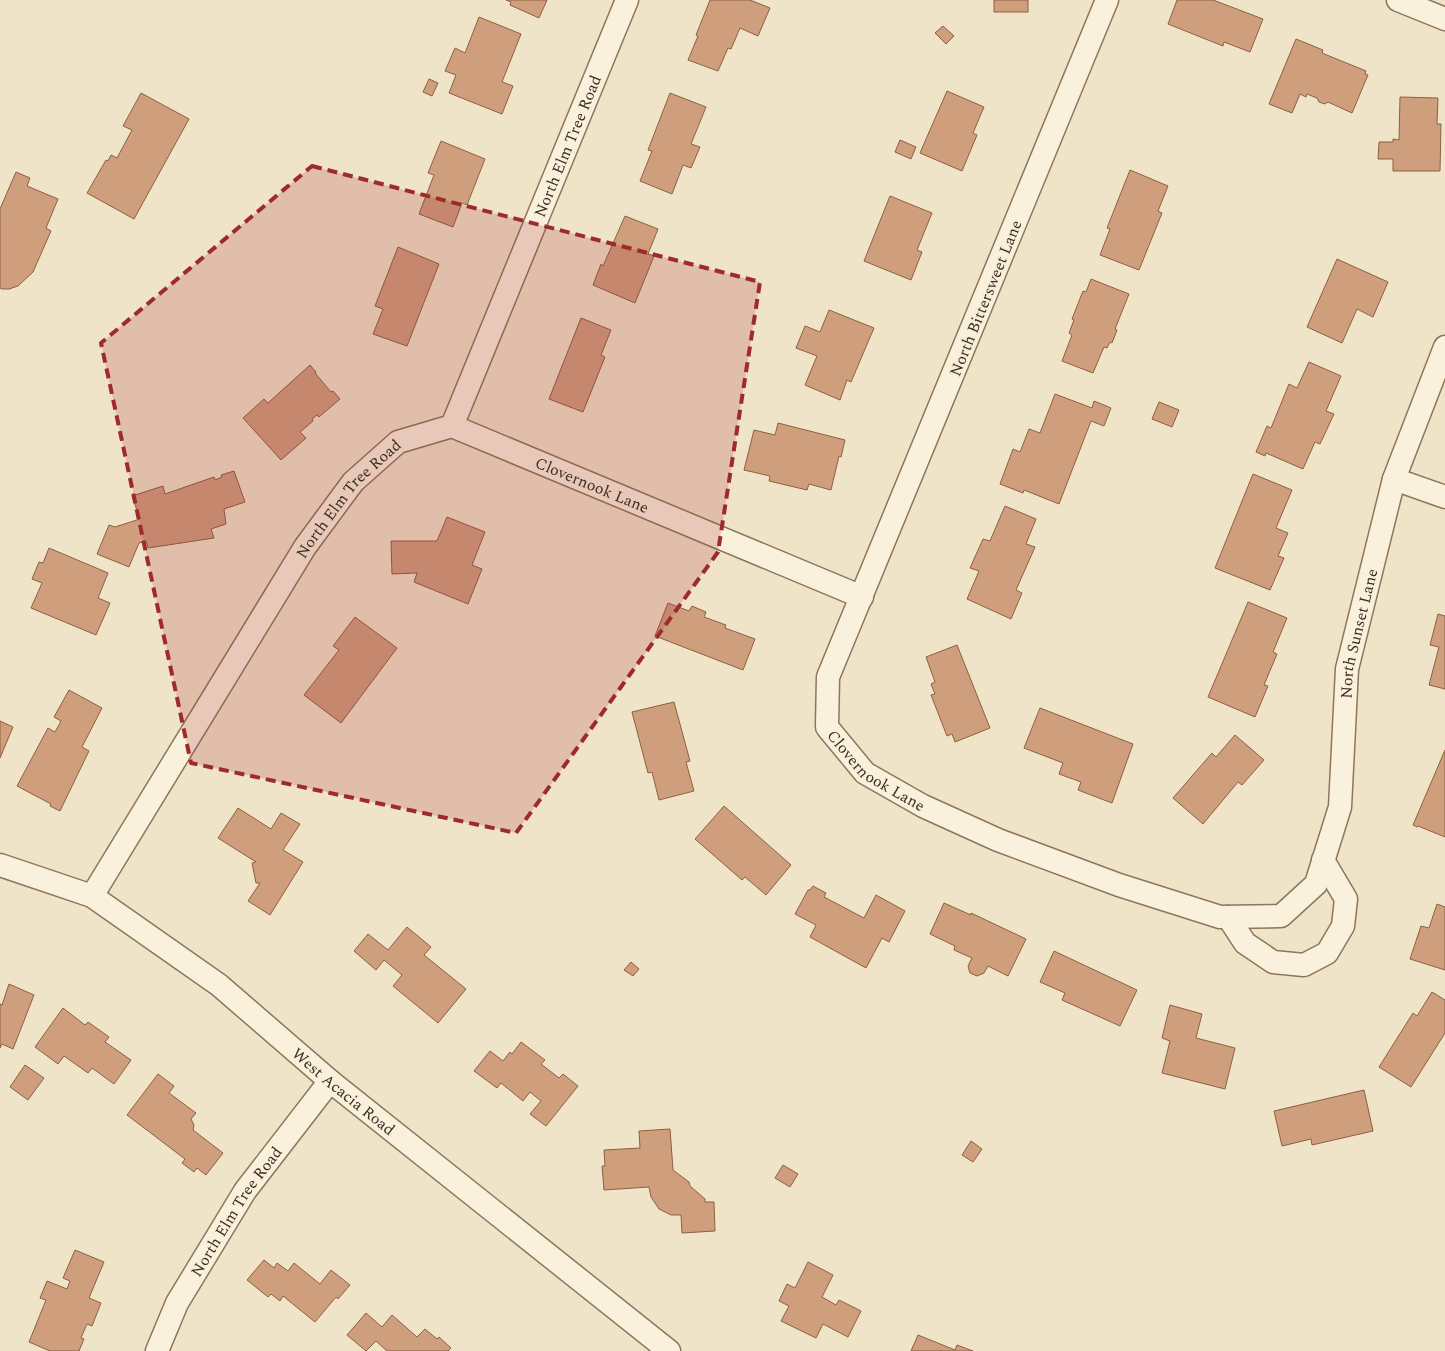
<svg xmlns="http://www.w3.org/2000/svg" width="1445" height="1351" viewBox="0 0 1445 1351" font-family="Spectral,serif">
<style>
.building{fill:#cf9f7d;stroke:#8d5f41}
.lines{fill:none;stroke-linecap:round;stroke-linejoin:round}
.minor-casing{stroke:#8d765c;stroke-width:25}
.minor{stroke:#faf1dc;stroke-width:22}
.marked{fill:#9e2a2b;fill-opacity:0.2;stroke:#9e2a2b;stroke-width:4;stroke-dasharray:10 6;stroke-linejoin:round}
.labels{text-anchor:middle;stroke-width:4;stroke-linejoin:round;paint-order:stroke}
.street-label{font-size:16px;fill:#3d2e20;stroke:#f7eed8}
</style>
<rect width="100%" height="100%" fill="#f0e4c8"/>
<g class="building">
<polygon points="506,0 547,0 539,18 510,5 511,2"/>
<polygon points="710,0 750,0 770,8 758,36 740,28 731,49 728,48 718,71 688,60 698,36 696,35"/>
<rect x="994" y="0" width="34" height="12"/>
<polygon points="1177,0 1213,0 1263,19 1250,52 1224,42 1223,46 1168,24"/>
<polygon points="479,17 521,34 502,82 513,86 502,114 449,93 456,75 445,71 455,48 465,53"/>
<polygon points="943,26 954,36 946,44 935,33"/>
<polygon points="1296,39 1323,50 1322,53 1366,71 1365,74 1368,75 1352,113 1328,102 1325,104 1319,102 1317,98 1307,94 1306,97 1300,94 1292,113 1269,104"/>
<polygon points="429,79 438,83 432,96 423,92"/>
<polygon points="947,91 984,107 973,133 977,135 962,171 920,153"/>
<polygon points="141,93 189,119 134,219 87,193 106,160 108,161 111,155 117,158 132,130 123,126"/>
<polygon points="670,93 706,107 691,144 700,147 691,168 683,165 672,194 640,181 652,151 648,150"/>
<polygon points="1400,97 1438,98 1437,124 1441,124 1440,171 1393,171 1393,159 1378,159 1379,142 1393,142 1393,139 1399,140"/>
<polygon points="900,140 916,147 911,159 895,152"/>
<polygon points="441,141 485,159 467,205 462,203 453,227 419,214 434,175 428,173"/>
<polygon points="1130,170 1168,186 1158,211 1162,213 1139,270 1100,255 1110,229 1107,228"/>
<polygon points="16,172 30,178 27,186 58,199 46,228 51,231 33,272 18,286 9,289 2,289 0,288 0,209"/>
<polygon points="890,196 932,213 917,250 922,252 911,280 864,261"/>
<polygon points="625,216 658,229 648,254 654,256 635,303 593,285 601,264 603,266"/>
<polygon points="398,247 439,264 407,346 373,334 383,309 375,306"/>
<polygon points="1337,259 1388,282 1373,317 1357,309 1342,343 1307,327"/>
<polygon points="1091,279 1129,294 1115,329 1117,330 1112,343 1110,342 1107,348 1104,347 1093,373 1062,361 1072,335 1069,333 1074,320 1072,319 1083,291 1086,292"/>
<polygon points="829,310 874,328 851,382 847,380 840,400 805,385 817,356 796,348 805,326 820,332"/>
<polygon points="581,318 611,330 601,355 605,357 583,412 549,399"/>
<polygon points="1309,362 1341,376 1326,411 1334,414 1320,444 1315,442 1303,469 1266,453 1265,456 1256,452 1267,426 1271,428 1289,384 1297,388"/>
<polygon points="310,365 316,372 315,373 331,392 333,391 340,399 319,417 317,415 312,419 313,421 300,432 306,438 281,460 243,418 264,399 268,403"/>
<polygon points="1055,394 1092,408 1094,401 1111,408 1104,426 1091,421 1059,504 1024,490 1023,493 1000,484 1013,449 1020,452 1029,429 1040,433"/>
<polygon points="1159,402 1179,410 1172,427 1152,419"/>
<polygon points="778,423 845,440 841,457 839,456 831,490 809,484 807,490 769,481 770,476 744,470 754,430 775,435"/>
<polygon points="234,471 245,502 224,509 226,524 211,529 214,538 148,548 146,541 139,543 129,567 97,554 109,525 115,527 140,519 132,496 163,486 165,494 214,477 215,480 222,477 221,475"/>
<polygon points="1253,474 1292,490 1276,528 1288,533 1278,556 1284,558 1270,590 1215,568"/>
<polygon points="1005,506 1036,519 1026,544 1035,547 1016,590 1022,593 1011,619 967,599 979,571 970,568 983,539 990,541"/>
<polygon points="447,517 485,532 472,565 482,569 468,604 414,582 417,573 392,574 391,541 437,541"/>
<polygon points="49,548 108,573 98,598 110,603 96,635 31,608 42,583 32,579 39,562 43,563"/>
<polygon points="1248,602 1287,618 1273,652 1277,654 1264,685 1268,686 1255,717 1208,697"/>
<polygon points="668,603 689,611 692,606 706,612 704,617 726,625 725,628 755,639 743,670 655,636"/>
<polygon points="1438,614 1445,616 1445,689 1429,685 1439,647 1430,645"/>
<polygon points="355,617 397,648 341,723 304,695 339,650 333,646"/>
<polygon points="957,645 990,728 955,742 952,734 947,736 931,695 935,694 931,684 935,682 926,657"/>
<polygon points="69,690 102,708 82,747 89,751 60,811 50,806 51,804 17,786 48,728 55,732 61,721 54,717"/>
<polygon points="674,702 690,761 686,762 694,791 659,800 652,772 648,773 632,712"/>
<polygon points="1040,708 1133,744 1112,803 1078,790 1081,782 1059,774 1063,763 1024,748"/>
<polygon points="0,721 13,727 0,758"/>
<polygon points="1235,735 1264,760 1242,785 1238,782 1203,824 1173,798 1212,753 1216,757"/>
<polygon points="1445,750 1445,837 1418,826 1417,827 1413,825"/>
<polygon points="724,806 791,865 766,895 745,877 742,880 695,839"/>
<polygon points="238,808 271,829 281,813 300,824 283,850 303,862 270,915 248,901 260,883 256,883 252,863 256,862 218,838"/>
<polygon points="813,886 826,893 824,897 864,918 876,895 905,911 889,942 882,938 866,968 810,937 816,925 795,914 808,890 810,890"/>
<polygon points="944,903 971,915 971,913 1026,939 1008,976 988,966 984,973 977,976 970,973 968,966 972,958 954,950 955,946 930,934"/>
<polygon points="1437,904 1445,907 1445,970 1410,959 1421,926 1429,928"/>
<polygon points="407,927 431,947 424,955 466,989 438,1023 393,986 402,975 384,960 376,970 354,951 368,934 388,950"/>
<polygon points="1054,951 1137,990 1120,1026 1062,1000 1065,993 1040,982"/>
<polygon points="631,962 639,969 633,976 624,970"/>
<polygon points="9,984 34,995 13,1049 2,1044 0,1048 0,1004 2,1005"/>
<polygon points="1432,992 1445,1000 1445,1033 1411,1087 1379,1067 1413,1013 1417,1016"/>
<polygon points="1170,1005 1202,1014 1196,1038 1235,1048 1225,1089 1162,1073 1170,1041 1162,1038"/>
<polygon points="63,1008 85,1025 88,1022 109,1037 105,1042 131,1060 114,1084 92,1068 88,1073 64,1056 58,1064 35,1047"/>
<polygon points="521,1042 545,1060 541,1064 559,1078 563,1074 578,1086 546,1126 530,1114 541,1101 530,1092 523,1101 501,1083 497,1088 474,1071 490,1051 503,1061 510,1052 512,1054"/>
<polygon points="25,1065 44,1078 28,1100 10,1087"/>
<polygon points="158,1074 174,1086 169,1093 196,1113 191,1119 194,1125 193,1130 223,1153 206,1175 197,1168 194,1172 182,1163 185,1159 127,1115"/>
<polygon points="1364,1090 1373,1131 1312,1145 1311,1139 1282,1146 1274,1111"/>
<polygon points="670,1129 673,1170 689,1182 690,1186 705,1199 705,1202 714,1202 715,1231 682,1233 681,1215 671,1215 659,1209 651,1197 649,1187 604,1190 602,1166 605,1166 604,1150 640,1148 639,1131"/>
<polygon points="971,1141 982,1149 973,1162 962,1155"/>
<polygon points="783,1165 798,1174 790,1187 775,1178"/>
<polygon points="75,1250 104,1262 89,1298 101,1303 92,1326 87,1324 81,1338 84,1339 79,1351 50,1351 29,1342 46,1300 40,1298 47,1281 67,1289 70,1281 63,1278"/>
<polygon points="264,1260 274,1268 277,1263 288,1271 294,1263 320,1284 331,1270 350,1285 338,1299 336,1297 315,1322 283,1296 280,1301 271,1294 268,1297 247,1280"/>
<polygon points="808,1262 833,1275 822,1297 836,1305 839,1300 861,1311 848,1337 823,1324 816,1338 781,1321 789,1306 779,1301 787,1284 795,1288"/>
<polygon points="366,1313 382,1327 392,1315 417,1337 425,1329 437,1339 439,1337 451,1348 448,1351 387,1351 376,1341 366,1351 347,1335"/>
<polygon points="918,1335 955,1350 957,1345 973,1351 911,1351"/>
</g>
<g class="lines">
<g class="minor-casing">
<g id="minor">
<path id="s1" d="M1107 0 828 677 827 727 865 773 923 806 998 840 1119 885 1220 917 1281 916 1316 884 1340 807 1347 669 1394 479 1445 347"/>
<polyline points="1398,0 1445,19"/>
<path id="s2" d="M452 426 862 597"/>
<polyline points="1394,479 1445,497"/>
<path id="s3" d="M0 865 92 896 219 985 330 1081 669 1351"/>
<path id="s4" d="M92 896 305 547 353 482 398 442 452 426 627 0"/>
<polyline points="1228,917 1245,943 1273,962 1304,965 1327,953 1343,926 1346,899 1323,860"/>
<path id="s5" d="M157 1351 177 1303 245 1191 330 1081"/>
</g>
</g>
<use href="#minor" class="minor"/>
</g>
<path class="marked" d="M312 166 760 282 718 552 516 833 191 763 101 343Z"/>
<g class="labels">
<g class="street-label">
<text dy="6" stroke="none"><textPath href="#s4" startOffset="909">North Elm Tree Road</textPath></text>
<text transform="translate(985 298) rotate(-68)" y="6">North Bittersweet Lane</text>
<text dy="6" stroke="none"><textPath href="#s2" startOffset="152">Clovernook Lane</textPath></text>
<text dy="6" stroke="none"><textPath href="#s4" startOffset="474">North Elm Tree Road</textPath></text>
<text dy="6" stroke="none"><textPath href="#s1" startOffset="1590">North Sunset Lane</textPath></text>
<text dy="6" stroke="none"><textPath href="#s1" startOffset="849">Clovernook Lane</textPath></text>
<text dy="6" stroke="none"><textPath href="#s3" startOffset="416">West Acacia Road</textPath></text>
<text dy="6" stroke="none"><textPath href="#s5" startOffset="161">North Elm Tree Road</textPath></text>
</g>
</g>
</svg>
